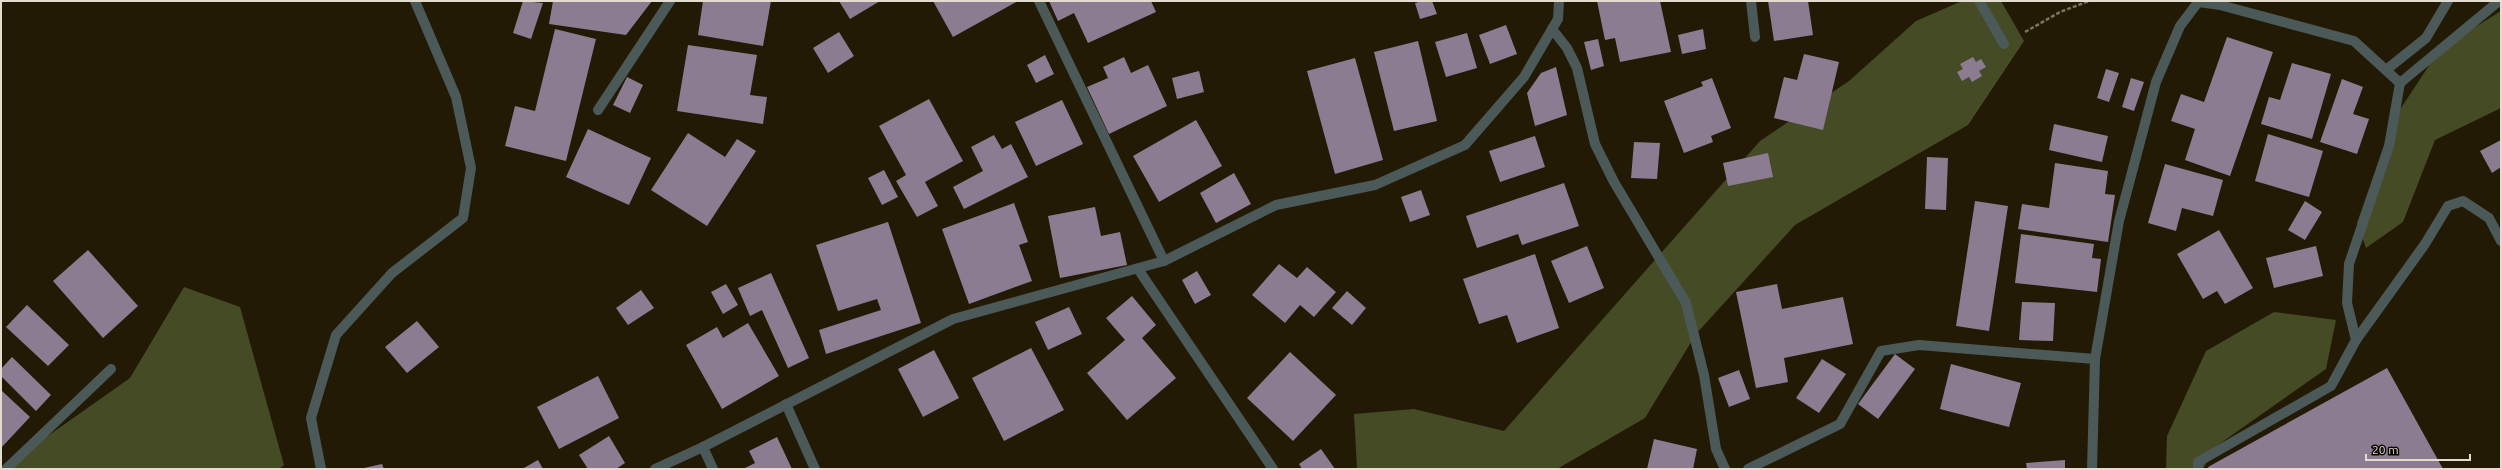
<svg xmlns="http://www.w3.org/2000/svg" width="2502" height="470" viewBox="0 0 2502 470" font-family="Ubuntu,sans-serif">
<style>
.forest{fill:#454b25}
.building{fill:#8c7c92}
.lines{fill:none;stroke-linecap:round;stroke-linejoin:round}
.path{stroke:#7a7361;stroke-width:2.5;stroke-dasharray:4 2;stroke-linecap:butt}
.service{stroke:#4c5959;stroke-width:10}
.minor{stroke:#4c5959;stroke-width:10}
</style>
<rect width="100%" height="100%" fill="#221a04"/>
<g class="forest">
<polygon points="1962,1 2001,1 2024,41 1968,125 1795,225 1696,334 1645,418 1557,469 1357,469 1354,414 1414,409 1504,431 1760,141 1849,81 1916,21"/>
<polygon points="2501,11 2501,108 2435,140 2403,222 2366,248 2357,223 2393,120 2440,49"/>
<polygon points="184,287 240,307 284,465 279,469 1,469 130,378"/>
<polygon points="2274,312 2336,320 2326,369 2215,447 2203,469 2166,469 2167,436 2206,351"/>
</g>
<g class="building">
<polygon points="523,1 543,3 531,39 513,33"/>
<polygon points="553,1 652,1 626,35 549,24"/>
<polygon points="703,1 771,1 763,46 698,35"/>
<polygon points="839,1 880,1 850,19"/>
<polygon points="933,1 1018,1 953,37"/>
<polygon points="1049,1 1151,1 1156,12 1088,43 1074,13 1058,21"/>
<polygon points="1422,1 1432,1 1437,14 1420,19 1415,3"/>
<polygon points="1597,1 1660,1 1671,52 1620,62 1615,38 1605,40"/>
<polygon points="1768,1 1808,1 1813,35 1774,41"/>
<polygon points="1506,25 1517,54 1490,64 1479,35"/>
<polygon points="555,29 596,39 566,161 505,146 515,106 535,111"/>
<polygon points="1703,29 1706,49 1682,54 1678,35"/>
<polygon points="839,32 854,56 828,73 813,48"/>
<polygon points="1467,33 1477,68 1446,77 1435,42"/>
<polygon points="2227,37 2273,52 2230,176 2185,160 2195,129 2171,121 2181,94 2204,102"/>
<polygon points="1598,39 1604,66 1591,70 1584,42"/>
<polygon points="1418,41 1437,121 1394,131 1374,52"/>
<polygon points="688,45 757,55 750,95 767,97 763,124 677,111"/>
<polygon points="1804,54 1839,62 1823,130 1774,118 1784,77 1797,80"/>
<polygon points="1045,55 1054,74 1036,83 1027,65"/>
<polygon points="1124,57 1131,73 1148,65 1167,106 1109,134 1087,87 1108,78 1103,67"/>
<polygon points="1973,57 1976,62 1981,59 1986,67 1979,71 1982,76 1972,82 1969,77 1962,81 1957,72 1963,69 1960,64"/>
<polygon points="1355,58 1383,160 1335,174 1307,71"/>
<polygon points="2292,63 2331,74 2312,139 2261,124 2269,97 2280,100"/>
<polygon points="1556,67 1567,115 1535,126 1527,93 1541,73"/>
<polygon points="2106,69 2119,73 2109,102 2097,98"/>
<polygon points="1199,71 1204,92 1177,99 1172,78"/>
<polygon points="627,77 643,85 630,113 613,105"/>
<polygon points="1712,78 1731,128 1711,136 1713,142 1684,153 1664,101 1703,86 1701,82"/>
<polygon points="2131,78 2144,82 2134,111 2122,107"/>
<polygon points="2342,79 2363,87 2353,114 2369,119 2357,154 2320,142"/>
<polygon points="929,99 963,161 925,182 938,206 917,217 896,181 906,175 879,126"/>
<polygon points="1062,100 1083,144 1036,166 1015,122"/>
<polygon points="1196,120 1222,166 1159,202 1133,156"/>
<polygon points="2054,124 2108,136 2102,162 2049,150"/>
<polygon points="588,129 651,158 629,205 566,177"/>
<polygon points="688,133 725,157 737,139 756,151 707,226 651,190"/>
<polygon points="2268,134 2323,151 2309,197 2255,181"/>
<polygon points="994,135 1002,149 1011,144 1028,177 964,209 953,187 983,171 971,147"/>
<polygon points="1535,136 1545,167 1500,182 1489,151"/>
<polygon points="2501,140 2501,167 2492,173 2480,151"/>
<polygon points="1634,142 1660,143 1657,179 1631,178"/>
<polygon points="1768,153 1773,177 1728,186 1723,163"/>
<polygon points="1927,157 1948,158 1946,210 1925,209"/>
<polygon points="2055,163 2108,171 2105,194 2115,195 2108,242 2018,229 2022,204 2049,208"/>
<polygon points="2165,164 2223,180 2213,216 2182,208 2176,231 2148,223"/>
<polygon points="884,170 898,197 882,205 868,178"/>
<polygon points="1234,173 1251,204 1216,223 1200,193"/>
<polygon points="1564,183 1579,226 1522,245 1518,234 1477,248 1466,216"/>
<polygon points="1421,190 1430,215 1410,222 1401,197"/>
<polygon points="1975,201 2008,206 1989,331 1956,326"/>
<polygon points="2305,201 2322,212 2305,240 2288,230"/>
<polygon points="1014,203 1028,242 1019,245 1032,281 969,304 942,229"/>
<polygon points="1095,207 1101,236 1120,232 1127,265 1060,278 1048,216"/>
<polygon points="888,222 921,323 826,354 819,330 881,310 877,299 838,311 816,245"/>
<polygon points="2219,230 2253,288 2225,304 2217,291 2203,299 2177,254"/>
<polygon points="2021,234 2094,244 2092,258 2101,259 2097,292 2015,283"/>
<polygon points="1587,246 1604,288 1569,303 1551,261"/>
<polygon points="2316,246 2323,276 2274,288 2266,258"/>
<polygon points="88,250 138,306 103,338 53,281"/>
<polygon points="1535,254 1559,328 1517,343 1507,315 1479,324 1463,279"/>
<polygon points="1279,264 1297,278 1307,267 1336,292 1314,317 1300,305 1285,323 1252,295"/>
<polygon points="1197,271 1211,295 1195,304 1182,280"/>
<polygon points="771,273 809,358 788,368 762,310 750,316 738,288"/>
<polygon points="726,284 738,305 723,314 711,292"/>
<polygon points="1777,284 1782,309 1843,297 1853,344 1784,358 1788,382 1756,388 1736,292"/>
<polygon points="641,290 654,308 628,325 616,308"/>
<polygon points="1347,291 1366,308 1352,325 1332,308"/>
<polygon points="1132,296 1156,325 1142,338 1176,378 1127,420 1087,373 1125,340 1106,318"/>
<polygon points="2022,302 2055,303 2053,341 2019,340"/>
<polygon points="27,305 69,345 48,366 6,327"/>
<polygon points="1069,307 1082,334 1048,350 1035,322"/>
<polygon points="417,321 439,347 407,373 385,347"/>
<polygon points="748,323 779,376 722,409 686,345 717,327 723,338"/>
<polygon points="1031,348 1064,410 1004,441 972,378"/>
<polygon points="934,350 959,398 923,417 898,369"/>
<polygon points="1290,352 1336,395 1293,441 1247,398"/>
<polygon points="1895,354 1915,369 1878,419 1858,404"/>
<polygon points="12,357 51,395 36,411 1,376 1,369"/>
<polygon points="1822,359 1846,374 1819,413 1796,398"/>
<polygon points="1951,364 2021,383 2009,427 1940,409"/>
<polygon points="2387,368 2443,469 2209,469 2208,467"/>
<polygon points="1739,370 1750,399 1729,407 1718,378"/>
<polygon points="598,376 619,418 559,449 537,407"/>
<polygon points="1,390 30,417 1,448"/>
<polygon points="609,436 625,463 616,469 588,469 579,455"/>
<polygon points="777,437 792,469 743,469 755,463 749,451"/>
<polygon points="1654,439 1697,449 1693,469 1647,469"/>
<polygon points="1321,449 1335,469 1302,469 1299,464"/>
<polygon points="538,460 543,469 522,469"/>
<polygon points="2065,460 2065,469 2027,469 2026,463"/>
<polygon points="382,464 384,469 364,469 364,468"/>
</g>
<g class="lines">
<polyline class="path" points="2025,32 2060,12 2089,1"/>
<g class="service">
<polyline points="2356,340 2425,244 2448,206 2463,201 2489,218 2501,241"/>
<polyline points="2198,469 2198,462 2331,386 2356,340 2347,303 2349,264 2389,146 2400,83"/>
</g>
<g class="minor">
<polyline points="1039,1 1164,261"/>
<polyline points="1751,1 1755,37"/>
<polyline points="1979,1 2004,44"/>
<polyline points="2199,2 2220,5 2354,41 2400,83 2499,1"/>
<polyline points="1552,29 1567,48 1577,68 1595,144 1614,182 1686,303 1704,375 1716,449 1725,469"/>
<polyline points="2386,70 2426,38 2448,1"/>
<polyline points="598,110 670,1"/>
<polyline points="1138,269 1273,469"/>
<polyline points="786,404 815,469"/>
<polyline points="6,469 111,369"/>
<polyline points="321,469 311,418 336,335 392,273 463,218 471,168 456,97 415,1"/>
<polyline points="655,469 703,447"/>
<polyline points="713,469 703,447 953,319 1164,261 1276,205 1375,185 1465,145 1524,77 1558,19 1559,1"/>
<polyline points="1748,469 1840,424 1881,351 1919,345 2095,359"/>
<polyline points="2092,469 2095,359 2119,221 2156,82 2180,26 2199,1"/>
</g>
</g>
<rect width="2502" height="470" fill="none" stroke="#e2ddcf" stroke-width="4"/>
<path d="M2366 454v6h104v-6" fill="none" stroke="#e2ddcf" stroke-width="2"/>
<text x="2372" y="454" font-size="12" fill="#e2ddcf" stroke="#090601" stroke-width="3" paint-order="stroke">20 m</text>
</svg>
